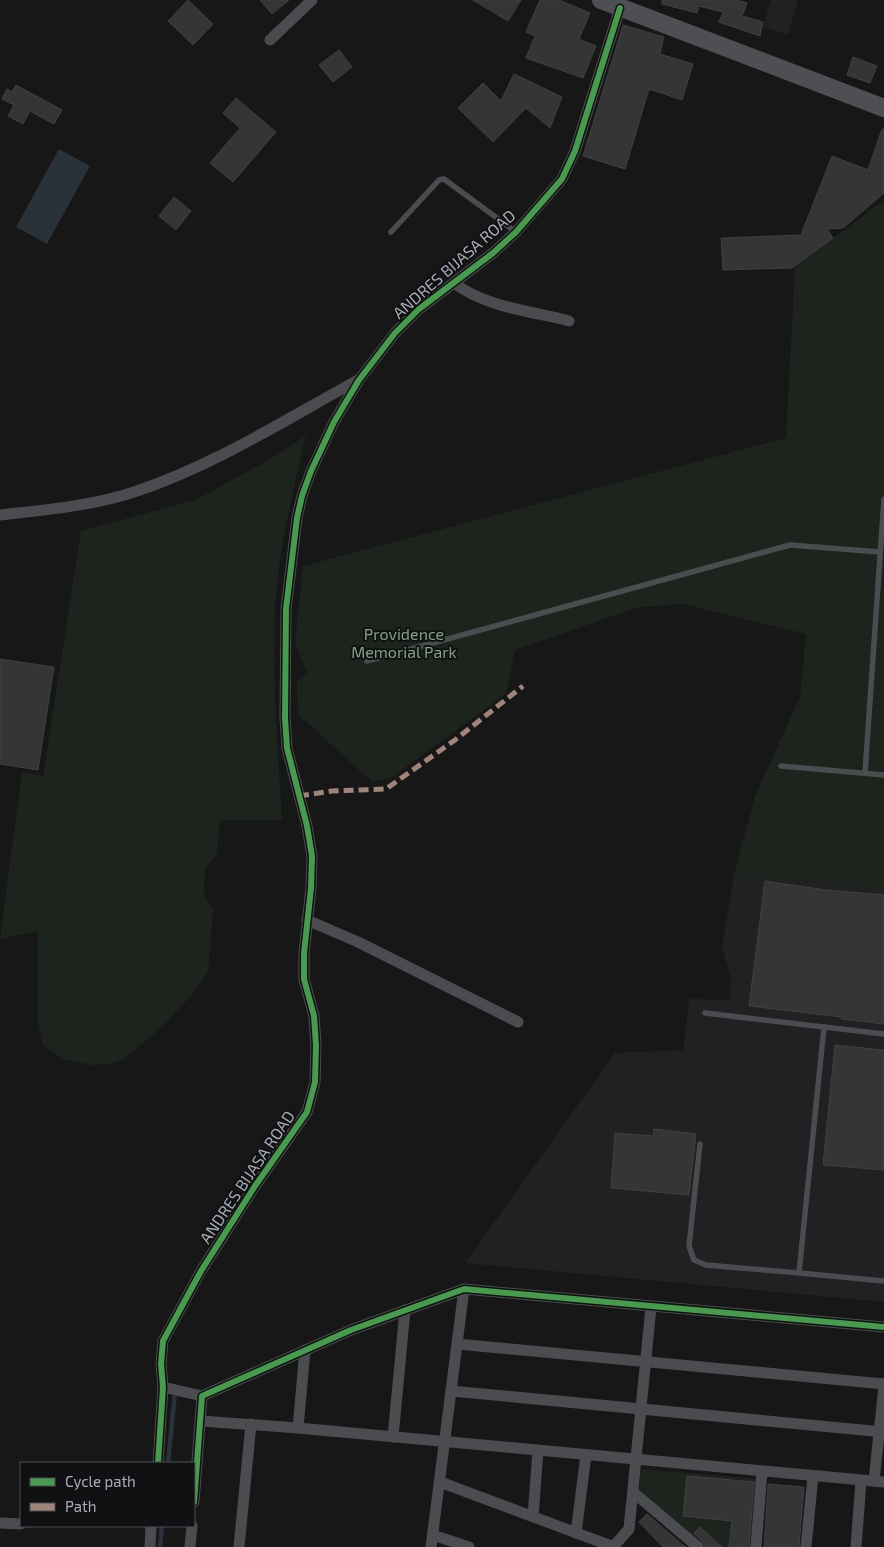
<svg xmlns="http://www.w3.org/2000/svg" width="884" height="1547" viewBox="0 0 884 1547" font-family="'Exo 2',sans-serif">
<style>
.built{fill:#212123}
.green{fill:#1d241e}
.water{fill:#2a3239}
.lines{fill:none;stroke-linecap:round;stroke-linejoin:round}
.stream{stroke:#2a3239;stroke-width:4.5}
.building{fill:#353536;stroke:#3f4043}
.lane{stroke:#4b4c50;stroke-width:5.5}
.street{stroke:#4b4c50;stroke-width:11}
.primary{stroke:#4d4f52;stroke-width:18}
.quiet{stroke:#a18479;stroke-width:5;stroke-dasharray:10 5;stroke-linecap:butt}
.cycleway-casing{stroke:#111113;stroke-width:9}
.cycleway{stroke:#469c4c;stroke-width:6}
.labels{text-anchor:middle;stroke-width:4;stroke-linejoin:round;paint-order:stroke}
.street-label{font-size:16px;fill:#a8adb8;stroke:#111113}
.park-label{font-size:16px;fill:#7fa381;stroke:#111113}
</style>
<rect width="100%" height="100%" fill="#171717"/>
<g class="built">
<polygon points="771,0 798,0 788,35 763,27"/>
<polygon points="734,875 884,888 884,1302 465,1263 615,1053 683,1050 689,999 730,1000 731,980 722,947"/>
</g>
<g class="green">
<polygon points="884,200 884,888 734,875 755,796 800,697 806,634 683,604 639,607 515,650 506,694 391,778 372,782 298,714 297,682 307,672 295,642 303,566 786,438 795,267"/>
<path d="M306 436C292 494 278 552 275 611 272 681 278 751 282 820H220L217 854 206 867 203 892 213 910 208 972 194 992 164 1025 124 1059 110 1064 92 1065 63 1059 43 1045 38 1025V931L0 939 22 772 43 776 81 531 198 499 272 458Z"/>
<polygon points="641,1469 759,1479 753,1547 703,1547 639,1489"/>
</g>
<polygon class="water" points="59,149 90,166 47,244 16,227"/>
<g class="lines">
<g class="stream">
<polyline points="168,1463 175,1393"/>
<polyline points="160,1547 162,1526"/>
</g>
</g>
<g class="building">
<polygon points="188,0 213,24 193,45 168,21"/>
<polygon points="260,0 289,0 272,14"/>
<polygon points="473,0 521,0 508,21"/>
<polygon points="540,0 559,0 590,13 579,39 596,46 583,78 526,58 535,36 526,32"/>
<polygon points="662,0 737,0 747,3 742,16 763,22 760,36 719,22 723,12 699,6 697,13 662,4"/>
<polygon points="623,25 664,37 660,54 693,64 682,100 649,89 625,169 583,156"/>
<polygon points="339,50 352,67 333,82 319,65"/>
<polygon points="853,57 877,66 870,83 847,75"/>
<polygon points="514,74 562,97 550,128 526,108 493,142 458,108 483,83 501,101"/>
<polygon points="16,85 62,110 54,124 30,111 23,124 8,116 14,105 2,99 7,89 12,92"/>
<polygon points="236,98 276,132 233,182 210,163 240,128 223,113"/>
<polygon points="882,129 884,129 884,193 843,228 827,229 833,238 792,268 723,270 721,238 801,235 832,156 868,170"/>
<polygon points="174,197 191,211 176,230 159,216"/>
<polygon points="0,659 54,667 38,770 0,764"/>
<polygon points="765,881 826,890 884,895 884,1024 841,1019 842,1017 749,1006"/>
<polygon points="835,1045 884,1050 884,1170 823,1165"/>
<polygon points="654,1129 696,1134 689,1195 611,1188 615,1133 653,1136"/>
<polygon points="687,1476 754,1482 749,1547 729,1547 732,1521 683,1516"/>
<polygon points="768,1484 804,1487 799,1547 764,1547"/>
<polygon points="647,1514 683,1545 686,1547 663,1547 639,1522"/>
<polygon points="700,1527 722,1547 705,1547 703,1542 694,1533"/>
</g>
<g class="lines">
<g class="lane">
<polyline points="391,232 439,180 444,179 516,232"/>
<polyline points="367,661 790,545 880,552"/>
<polyline points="781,766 884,775"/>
<polyline points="865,773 884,499"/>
<polyline points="705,1013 884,1034"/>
<polyline points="700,1144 689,1246 694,1260 706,1265 799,1273 824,1027"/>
<polyline points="799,1273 884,1281"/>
</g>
<g class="street">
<polyline points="270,40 312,0"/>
<path d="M454 283C485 307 531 311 569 321"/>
<path d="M0 515C44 510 92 506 134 492 213 466 285 420 358 380"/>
<polyline points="307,920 358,942 518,1022"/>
<polyline points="457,1344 884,1384"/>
<polyline points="163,1387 202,1396"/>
<polyline points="451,1391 884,1432"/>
<polyline points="201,1421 298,1428 884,1482"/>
<polyline points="298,1428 305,1350"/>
<polyline points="393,1437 405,1310"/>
<polyline points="158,1463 163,1387 161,1364 163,1341 201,1271 255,1186 307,1112 315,1082 316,1045 314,1016 304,979 304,953 311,888 312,856 307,826 287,748 285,718 286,609 297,518 302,496 311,471 334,422 359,380 395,333 419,309 493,253 516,232 562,179 575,151 620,8"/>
<polyline points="874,1481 884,1386"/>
<polyline points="440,1482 614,1547"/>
<polyline points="633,1492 698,1547"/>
<polyline points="194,1502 202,1396 351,1330 464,1289 884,1327"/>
<polyline points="533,1517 538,1450"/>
<polyline points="0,1523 21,1524"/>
<polyline points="576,1533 586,1455"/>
<polyline points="433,1535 469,1547"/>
<polyline points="150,1547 151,1526"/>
<polyline points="190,1547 192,1526"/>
<polyline points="239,1547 251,1424"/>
<polyline points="431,1547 464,1289"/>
<polyline points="613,1547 629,1529 651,1307"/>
<polyline points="756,1547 762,1471"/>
<polyline points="806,1547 813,1476"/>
<polyline points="856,1547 861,1481"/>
</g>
<polyline class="primary" points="601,0 884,108"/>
<polyline class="quiet" points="299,796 332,791 386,789 455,740 523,686"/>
<g class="cycleway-casing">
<g id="cycleway">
<polyline points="158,1463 163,1387 161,1364 163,1341 201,1271 255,1186 307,1112 315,1082 316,1045 314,1016 304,979 304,953 311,888 312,856 307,826 287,748 285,718 286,609 297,518 302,496 311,471 334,422 359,380 395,333 419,309 493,253 516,232 562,179 575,151 620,8"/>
<polyline points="194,1502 202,1396 351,1330 464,1289 884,1327"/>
</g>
</g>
<use href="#cycleway" class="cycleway"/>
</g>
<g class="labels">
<g class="street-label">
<text transform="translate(454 264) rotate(-41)" y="6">ANDRES BIJASA ROAD</text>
<text transform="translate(247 1177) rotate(-56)" y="6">ANDRES BIJASA ROAD</text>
</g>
<g class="park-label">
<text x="404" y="640">Providence<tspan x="404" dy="18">Memorial Park</tspan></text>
</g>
</g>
<rect x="20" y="1462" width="175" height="65" fill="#111113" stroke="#4d4f55"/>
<rect x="30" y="1478" width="25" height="8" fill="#469c4c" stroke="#4d4f55"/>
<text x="65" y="1487" font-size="15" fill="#a8adb8">Cycle path</text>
<rect x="30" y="1503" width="25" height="8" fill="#a18479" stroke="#4d4f55"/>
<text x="65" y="1512" font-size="15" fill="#a8adb8">Path</text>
</svg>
